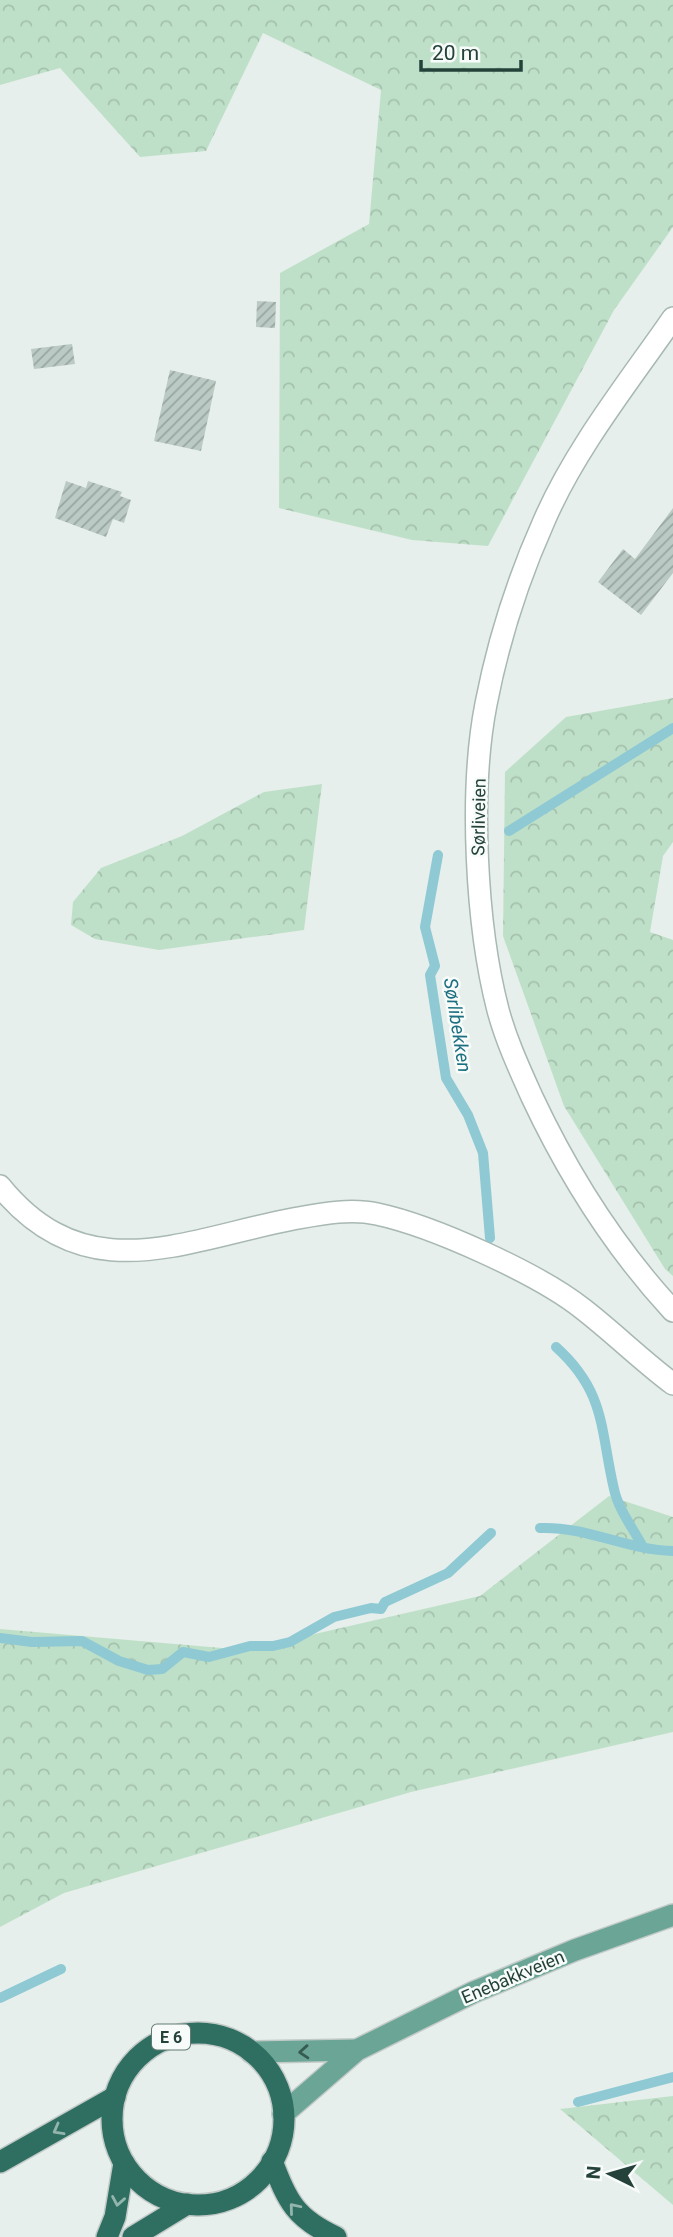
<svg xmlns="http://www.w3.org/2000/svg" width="673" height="2237" viewBox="0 0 673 2237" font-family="Roboto,sans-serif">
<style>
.forest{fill:url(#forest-crowns)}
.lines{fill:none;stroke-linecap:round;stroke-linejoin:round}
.stream{stroke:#8ec9d4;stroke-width:10}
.building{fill:url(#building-hatch)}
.minor-casing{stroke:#a8b8b2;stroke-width:24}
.major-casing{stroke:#c2cac8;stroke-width:24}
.highway-casing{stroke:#c2cac8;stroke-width:24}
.minor{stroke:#fff;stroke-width:21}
.major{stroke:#6aa596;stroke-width:21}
.highway{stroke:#2f6f62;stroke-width:21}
.oneway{stroke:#365b51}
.oneway2{stroke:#93b5ae}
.labels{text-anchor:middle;stroke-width:5;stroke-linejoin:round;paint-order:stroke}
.shield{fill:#f7fbf9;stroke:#637a73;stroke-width:2}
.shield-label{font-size:16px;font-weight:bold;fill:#24423a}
.street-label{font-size:18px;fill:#24423a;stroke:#f7fbf9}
.water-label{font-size:19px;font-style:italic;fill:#1c6f80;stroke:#f7fbf9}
</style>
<defs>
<pattern id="forest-crowns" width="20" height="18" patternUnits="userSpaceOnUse" patternTransform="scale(1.75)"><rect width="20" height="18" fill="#bfe0c8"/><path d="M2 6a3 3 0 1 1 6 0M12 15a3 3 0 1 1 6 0" fill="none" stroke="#a4c1ad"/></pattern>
<pattern id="building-hatch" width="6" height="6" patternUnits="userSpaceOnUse" patternTransform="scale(1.75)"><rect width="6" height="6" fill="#bbcac4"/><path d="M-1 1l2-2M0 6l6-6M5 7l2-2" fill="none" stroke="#98a6a0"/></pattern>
</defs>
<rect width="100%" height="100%" fill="#e6efeb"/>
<g class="forest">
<polygon points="0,0 673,0 673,227 614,310 488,546 412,540 279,508 280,273 369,224 381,90 263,33 206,151 140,157 60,68 0,85"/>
<polygon points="673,698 673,842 663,856 650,932 673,940 673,1276 665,1269 564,1106 503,936 505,772 566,717"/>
<polygon points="322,784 304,930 159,950 95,939 71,925 73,902 101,868 182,836 264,792"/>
<polygon points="609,1496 673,1517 673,1732 411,1792 64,1893 0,1927 0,1629 245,1650 480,1596"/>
<polygon points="673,2096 673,2205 560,2109"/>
</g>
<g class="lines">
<g class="stream">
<polyline points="509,831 673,728"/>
<polyline points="438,855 425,927 435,966 430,975 446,1078 468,1115 483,1153 490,1238"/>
<path d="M556 1347C606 1392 600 1429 614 1489 618 1509 634 1530 643 1547"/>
<path d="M540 1528C586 1526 627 1550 673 1551"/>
<polyline points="0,1638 32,1642 82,1641 119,1661 148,1670 162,1669 183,1652 209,1657 250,1646 273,1646 290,1642 334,1617 371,1608 381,1609 385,1602 448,1573 491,1533"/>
<polyline points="0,1998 61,1969"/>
<polyline points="578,2102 673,2077"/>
</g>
</g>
<g class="building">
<polygon points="257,301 276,302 275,328 256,327"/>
<polygon points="72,344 75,364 34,369 31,349"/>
<polygon points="170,370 216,381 201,451 154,441"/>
<polygon points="66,481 86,488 88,481 122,492 120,496 131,500 124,523 113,519 106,537 55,518"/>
<polygon points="673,508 673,573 641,615 598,582 623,549 635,559"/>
</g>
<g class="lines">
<g class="minor-casing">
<g id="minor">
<path d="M673 318C628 383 575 449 544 521 518 579 498 642 486 704 469 791 476 925 498 1010 506 1040 519 1068 532 1097 569 1176 614 1247 673 1311"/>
<path d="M0 1186C86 1292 183 1240 293 1219 321 1214 350 1208 377 1214 433 1226 539 1274 583 1309 614 1333 641 1360 673 1384"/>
</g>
</g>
<g class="major-casing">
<g id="major">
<polyline points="251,2052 357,2050"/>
<polyline points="283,2114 357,2050 474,1992 575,1950 673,1915"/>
</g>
</g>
<g class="highway-casing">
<g id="highway">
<circle cx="198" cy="2119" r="86"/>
<path d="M272 2161C288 2202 295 2218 336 2237"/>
<polyline points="0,2162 115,2097"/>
<polyline points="107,2237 115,2217 124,2163"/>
<polyline points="133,2237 187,2204"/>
</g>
</g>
<use href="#minor" class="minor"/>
<use href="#major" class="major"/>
<use href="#highway" class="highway"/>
</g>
<defs><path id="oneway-chevron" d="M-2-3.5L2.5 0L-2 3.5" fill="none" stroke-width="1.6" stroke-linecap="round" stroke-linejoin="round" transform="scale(1.75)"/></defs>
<use class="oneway" href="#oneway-chevron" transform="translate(304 2052) rotate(176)"/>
<g class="oneway2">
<use href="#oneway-chevron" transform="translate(58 2130) rotate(151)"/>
<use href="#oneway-chevron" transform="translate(118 2201) rotate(100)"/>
<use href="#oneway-chevron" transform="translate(294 2208) rotate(-130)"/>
</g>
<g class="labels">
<rect class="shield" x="152" y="2024.5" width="38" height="25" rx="5"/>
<g class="shield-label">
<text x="171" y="2043">E 6</text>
</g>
<g class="street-label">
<text transform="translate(479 817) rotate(-89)" y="6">Sørliveien</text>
<text transform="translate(513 1977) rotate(-23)" y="6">Enebakkveien</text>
</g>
<g class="water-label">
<text transform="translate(458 1025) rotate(81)" y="7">Sørlibekken</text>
</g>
</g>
<g transform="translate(610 2174) rotate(275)" stroke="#f7fbf9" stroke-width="5" paint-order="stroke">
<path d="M0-5L12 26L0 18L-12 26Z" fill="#24423a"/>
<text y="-10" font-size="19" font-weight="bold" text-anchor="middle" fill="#24423a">N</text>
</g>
<path d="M421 60v10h100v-10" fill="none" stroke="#24423a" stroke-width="3.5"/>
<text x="432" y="60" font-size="21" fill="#24423a" stroke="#f7fbf9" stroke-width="5" paint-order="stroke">20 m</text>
</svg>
